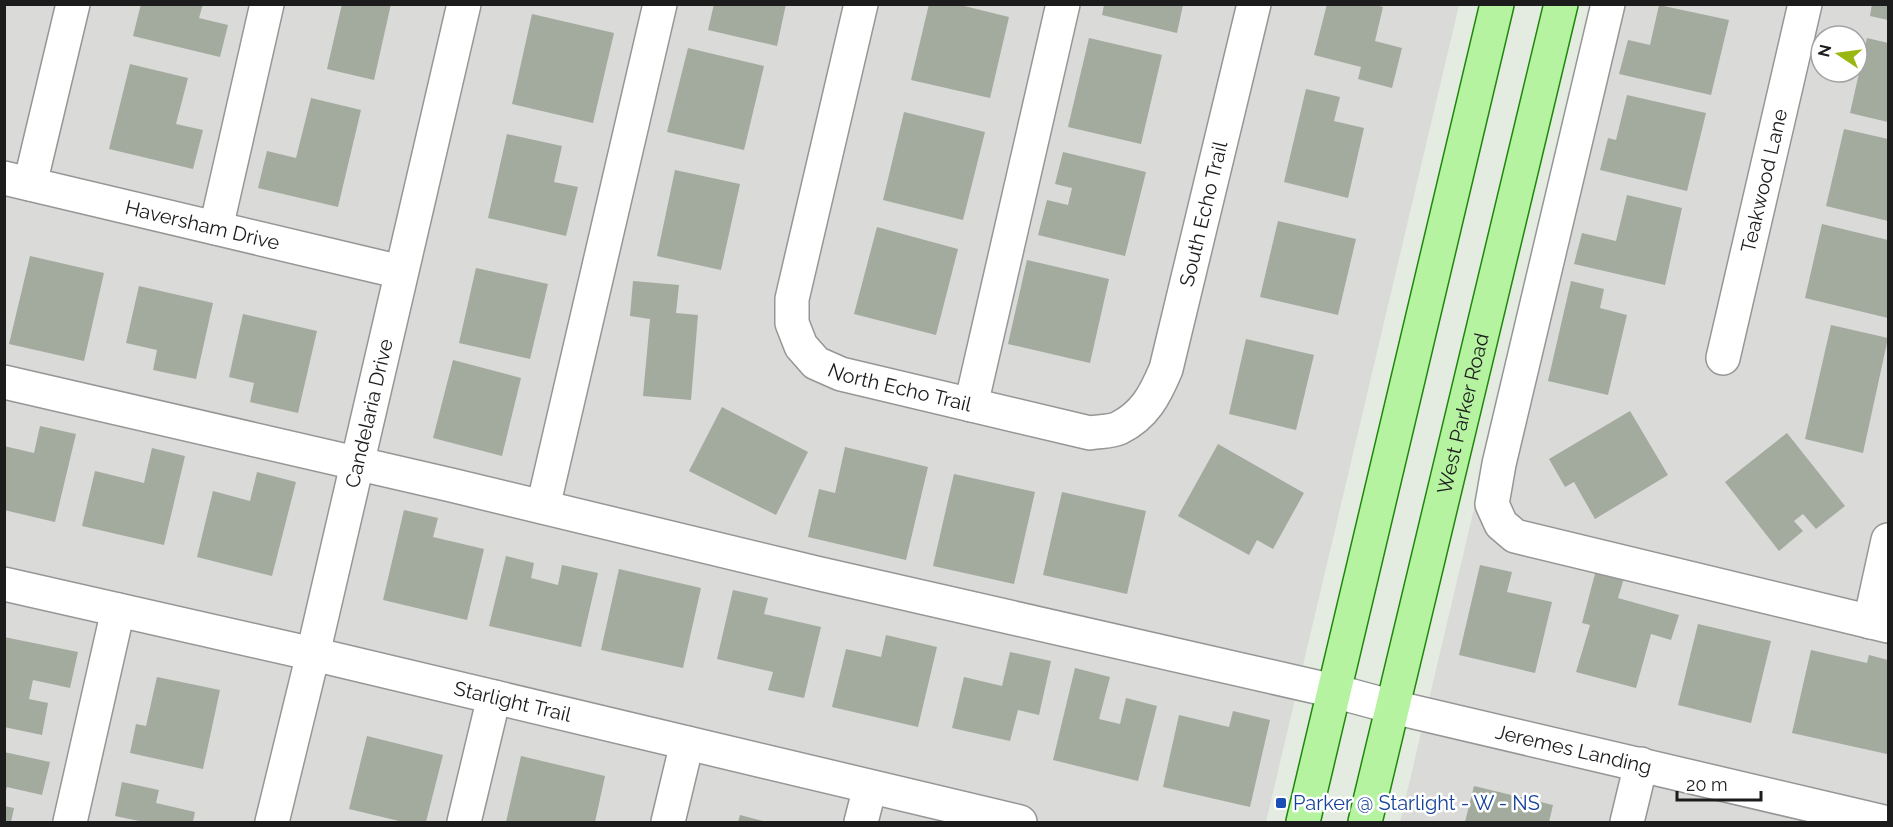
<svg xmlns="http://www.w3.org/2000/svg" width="1893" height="827" viewBox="0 0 1893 827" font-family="Raleway,sans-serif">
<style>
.residential{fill:#dadad9;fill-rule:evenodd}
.building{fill:#a3aa9e}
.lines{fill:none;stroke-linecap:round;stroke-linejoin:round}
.minor-casing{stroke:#969696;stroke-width:36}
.major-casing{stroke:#1f870c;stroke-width:36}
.minor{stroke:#fff;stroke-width:33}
.major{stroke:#b5f3a0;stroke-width:33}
.transit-dot{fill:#1a4fb4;stroke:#fff;stroke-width:2}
.labels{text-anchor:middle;stroke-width:5;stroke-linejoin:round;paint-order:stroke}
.street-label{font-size:20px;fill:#1c1c1c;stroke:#fff}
.transit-label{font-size:20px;fill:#164399;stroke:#fff;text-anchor:start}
</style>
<rect width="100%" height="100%" fill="#e4ece2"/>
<g class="residential">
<polygon points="5,5 1459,5 1266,822 5,822"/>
<path d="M1593 5H1888V822H1400ZM1821 36H1857V72H1821Z"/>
</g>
<g class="building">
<polygon points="141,4 203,4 199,18 228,25 220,57 133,36"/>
<polygon points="342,4 391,4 374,80 327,69"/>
<polygon points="714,4 786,4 777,46 708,30"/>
<polygon points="929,4 956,4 1009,17 990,98 911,80"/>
<polygon points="1327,4 1373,4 1383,7 1375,41 1402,48 1392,88 1358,79 1361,67 1314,55"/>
<polygon points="1872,4 1888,4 1888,20 1870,16"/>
<polygon points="1104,5 1183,5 1177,33 1102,15"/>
<polygon points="1659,5 1729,20 1711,95 1619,74 1628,40 1650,45"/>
<polygon points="532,14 614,33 593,123 512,104"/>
<polygon points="1089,38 1162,55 1141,144 1068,127"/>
<polygon points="1867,38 1888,43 1888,122 1850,113"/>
<polygon points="688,48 764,66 744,150 667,132"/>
<polygon points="130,64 188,78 176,124 203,130 193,169 109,149"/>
<polygon points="1306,89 1340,97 1334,121 1364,128 1348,198 1284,182"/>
<polygon points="1627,95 1706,113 1687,191 1600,170 1608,138 1616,140"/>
<polygon points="311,98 361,110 338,207 258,188 267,151 296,158"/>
<polygon points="904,112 985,132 963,220 883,200"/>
<polygon points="1844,129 1888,139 1888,221 1826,206"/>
<polygon points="507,134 562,146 554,182 578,187 566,236 488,218"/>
<polygon points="1063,152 1146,172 1125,256 1038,235 1047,200 1068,205 1072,188 1055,184"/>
<polygon points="675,170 740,184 721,270 657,256"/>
<polygon points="1627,195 1682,208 1665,285 1574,264 1582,233 1616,241"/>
<polygon points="1278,221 1356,239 1338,315 1260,297"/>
<polygon points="1822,224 1888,240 1888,318 1805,298"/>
<polygon points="877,227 958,249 936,335 854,314"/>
<polygon points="30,256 104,273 84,361 9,344"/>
<polygon points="1027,260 1109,279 1090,363 1008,344"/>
<polygon points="476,268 548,284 530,359 459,343"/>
<polygon points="633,281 679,285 676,313 698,315 691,400 643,396 650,319 630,316"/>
<polygon points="1571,281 1604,289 1600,308 1627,315 1608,395 1548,381"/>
<polygon points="139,286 213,303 196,379 153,370 157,350 126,343"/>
<polygon points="243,314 317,331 298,413 250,402 254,383 229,377"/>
<polygon points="1831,325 1888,338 1863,453 1805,439"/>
<polygon points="1246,339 1314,355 1296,430 1229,414"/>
<polygon points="453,360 521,378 502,456 433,438"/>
<polygon points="722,407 808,452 776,515 689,471"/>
<polygon points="1630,411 1668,475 1595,519 1574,482 1565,487 1549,459"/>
<polygon points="40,426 76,434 55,522 4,510 4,446 34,453"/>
<polygon points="1787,433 1845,506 1816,529 1803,514 1794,521 1803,531 1779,551 1725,482"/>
<polygon points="1218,444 1304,493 1273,549 1257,540 1249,555 1178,516"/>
<polygon points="845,447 928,467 906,560 808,537 819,489 835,493"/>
<polygon points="152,448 185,456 164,545 82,526 95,471 144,483"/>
<polygon points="257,472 296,482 272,576 197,557 213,491 250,501"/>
<polygon points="954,474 1035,492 1014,584 933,566"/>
<polygon points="1062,492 1146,511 1127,594 1043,575"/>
<polygon points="404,510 438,518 433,537 484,549 467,620 383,600"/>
<polygon points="506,556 534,563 531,578 558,585 562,565 598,573 581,647 489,626"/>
<polygon points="1480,565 1512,572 1507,592 1552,602 1535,673 1459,655"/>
<polygon points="619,569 701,588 683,668 601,650"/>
<polygon points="1596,570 1624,578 1618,598 1679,615 1671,640 1651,634 1636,688 1576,672 1590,625 1582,623"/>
<polygon points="733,590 768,598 764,614 821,627 804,698 768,690 773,672 717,659"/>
<polygon points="1698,624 1771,641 1751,723 1678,705"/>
<polygon points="886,635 937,647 918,727 832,707 846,649 881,657"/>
<polygon points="4,637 78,652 70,688 33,680 29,699 48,703 42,735 4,727"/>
<polygon points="1811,650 1867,663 1869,655 1888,660 1888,747 1887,754 1792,733"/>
<polygon points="1010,652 1051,661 1039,715 1018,710 1010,741 952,728 964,677 1002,686"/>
<polygon points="1075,668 1110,677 1099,719 1120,724 1126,698 1157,706 1138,781 1053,760"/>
<polygon points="157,677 220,690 203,769 130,753 136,724 146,726"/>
<polygon points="1233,711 1270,720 1250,807 1163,787 1179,715 1229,727"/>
<polygon points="367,736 443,755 426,822 403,822 349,809"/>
<polygon points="4,752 50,762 42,795 7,787 4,796"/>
<polygon points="521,756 605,776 595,822 506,822"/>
<polygon points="122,782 159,790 156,803 195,812 193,822 139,822 139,821 115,816"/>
<polygon points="1474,786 1553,805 1549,822 1465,822"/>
<polygon points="4,806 14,808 11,822 4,822"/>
<polygon points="740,815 767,822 738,822"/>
</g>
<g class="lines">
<g class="minor-casing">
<g id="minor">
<path id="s1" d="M861 4 792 299V323L801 346 816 363 841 374 1090 433C1099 431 1111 432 1119 428 1145 415 1155 395 1166 369L1254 4"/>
<polyline points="1608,4 1499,464 1492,504 1501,524 1515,536 1888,626"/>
<path id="s2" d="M4 178 401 272"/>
<polyline points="30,184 73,4"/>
<polyline points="216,228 267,4"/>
<path id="s3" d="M1723 358 1805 4"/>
<path id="s4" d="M4 382 451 485 816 573 1334 691 1393 707 1884 822"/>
<polyline points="971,405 1063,4"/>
<polyline points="543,507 660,4"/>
<path id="s5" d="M4 584 313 654 1020 822"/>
<polyline points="1870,622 1888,540"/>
<polyline points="70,822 118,610"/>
<path id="s6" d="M272 822 313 654 464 4"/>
<polyline points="464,822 494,697"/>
<polyline points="668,822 687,743"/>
<polyline points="861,822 870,787"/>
<polyline points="1627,822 1641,764"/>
</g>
</g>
<g class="major-casing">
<g id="major">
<polyline points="1303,822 1497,4"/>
<path id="s7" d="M1365 822 1561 4"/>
</g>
</g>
<use href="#minor" class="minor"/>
<use href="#major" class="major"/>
</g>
<rect class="transit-dot" x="1275" y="797" width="12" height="12" rx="3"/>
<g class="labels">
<g class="street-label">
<text dy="7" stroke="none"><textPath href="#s3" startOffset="182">Teakwood Lane</textPath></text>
<text dy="7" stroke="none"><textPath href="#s1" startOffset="924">South Echo Trail</textPath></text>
<text dy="7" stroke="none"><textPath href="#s2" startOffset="204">Haversham Drive</textPath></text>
<text dy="7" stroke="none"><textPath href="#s1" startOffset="462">North Echo Trail</textPath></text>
<text dy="7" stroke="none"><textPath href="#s7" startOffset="420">West Parker Road</textPath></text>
<text dy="7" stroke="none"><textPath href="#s6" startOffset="420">Candelaria Drive</textPath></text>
<text dy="7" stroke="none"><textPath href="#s5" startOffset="522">Starlight Trail</textPath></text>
<text dy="7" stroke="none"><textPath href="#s4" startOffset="1612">Jeremes Landing</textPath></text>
</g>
<g class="transit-label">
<text x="1293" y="810">Parker @ Starlight - W - NS</text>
</g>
</g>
<rect width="1893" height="827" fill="none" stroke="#1c1c1c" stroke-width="12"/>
<g transform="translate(1839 54) rotate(283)"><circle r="28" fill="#ffffff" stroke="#a4a4a4" stroke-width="1.5"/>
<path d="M0-4.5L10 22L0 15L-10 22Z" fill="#98b711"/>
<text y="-9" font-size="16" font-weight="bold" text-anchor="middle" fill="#1c1c1c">N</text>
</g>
<path d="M1677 791v9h84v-9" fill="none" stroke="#1c1c1c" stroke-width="3"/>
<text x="1686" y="791" font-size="18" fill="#1c1c1c" stroke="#ffffff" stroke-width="4.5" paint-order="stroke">20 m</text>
</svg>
